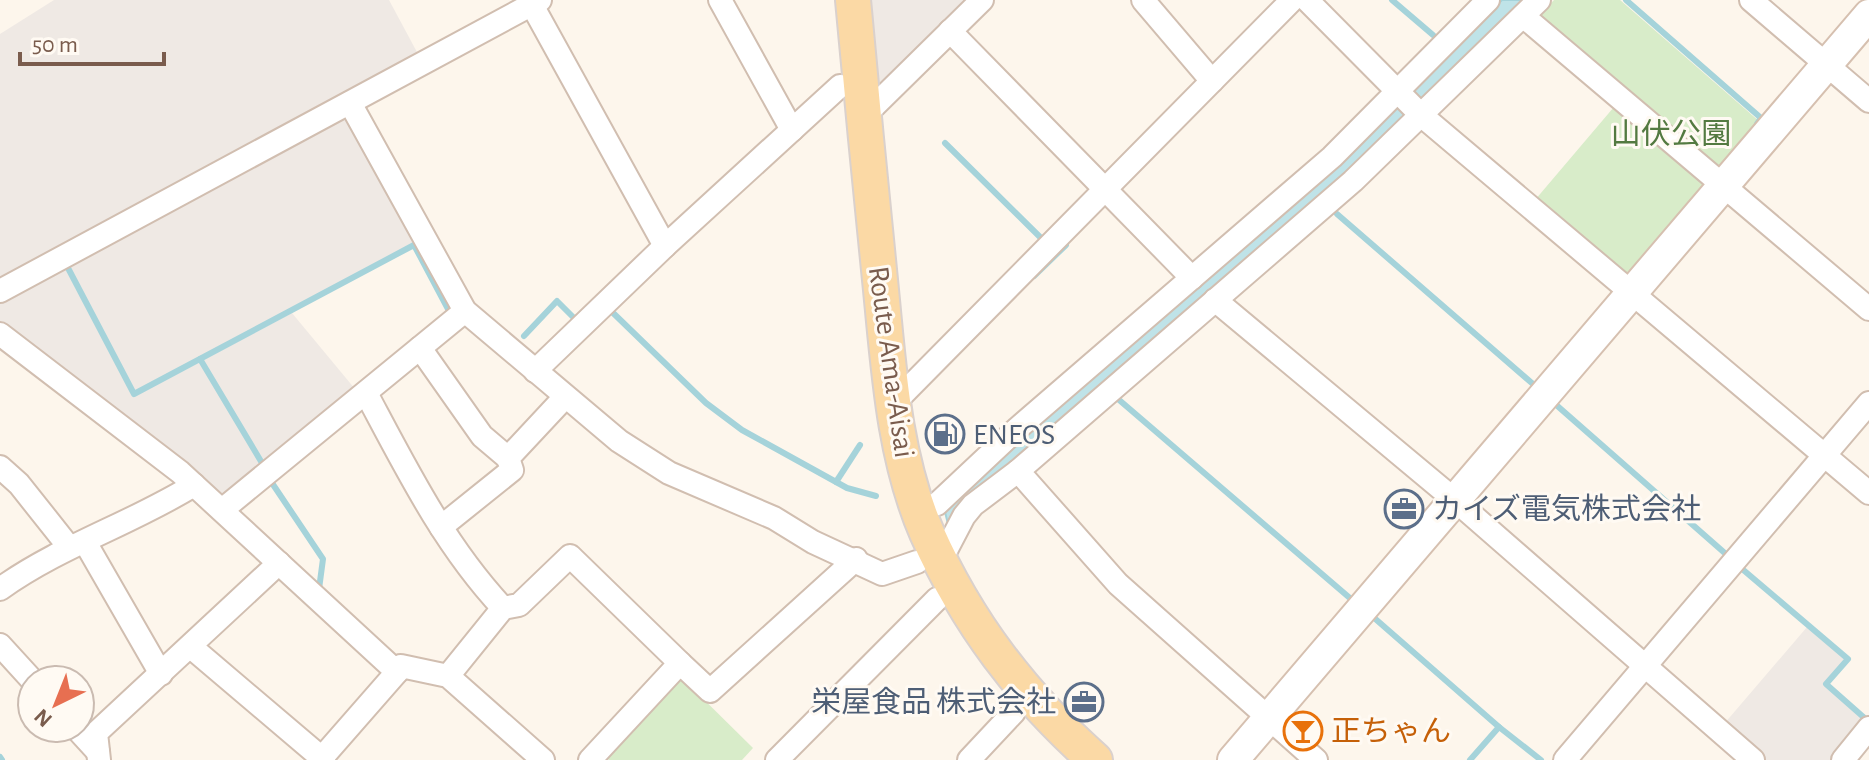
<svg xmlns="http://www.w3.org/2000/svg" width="1869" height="760" viewBox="0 0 1869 760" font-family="'Alegreya Sans','Noto Sans JP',sans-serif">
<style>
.industrial{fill:#efe9e4}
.green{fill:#d8ecc9}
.water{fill:#bfe3e8;stroke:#a5d3da;stroke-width:2}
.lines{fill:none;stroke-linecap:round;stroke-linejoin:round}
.stream{stroke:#a5d3da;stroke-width:6}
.street-casing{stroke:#d1beb0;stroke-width:26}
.secondary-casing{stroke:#d6c0b0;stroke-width:34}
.primary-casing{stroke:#dad1cd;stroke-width:38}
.street{stroke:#fff;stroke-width:22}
.secondary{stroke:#fff;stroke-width:30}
.primary{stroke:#fbd9a5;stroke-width:34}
.labels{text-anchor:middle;stroke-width:6;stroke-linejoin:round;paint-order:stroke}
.park-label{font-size:30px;fill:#537a41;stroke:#fffaf3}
.street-label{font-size:30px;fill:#7a5c4d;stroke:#fffaf3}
.service-label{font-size:30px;fill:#4e5e75;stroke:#fffaf3;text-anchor:start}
.food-label{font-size:30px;fill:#c56008;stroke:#fffaf3;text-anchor:start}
</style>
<rect width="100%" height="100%" fill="#fdf6ec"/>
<g class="industrial">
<polygon points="54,0 389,0 418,54 0,279 0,34"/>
<polygon points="863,0 976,0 872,102"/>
<polygon points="346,116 415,242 135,391 69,266"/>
<polygon points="65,268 133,397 200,362 261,466 221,499 184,465 0,322 0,302"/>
<polygon points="292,313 355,389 264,463 203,360"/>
<polygon points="1807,627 1845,659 1824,685 1868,722 1835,760 1766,760 1724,724"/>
</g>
<g class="green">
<polygon points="1554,0 1620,0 1760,122 1627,278 1535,200 1625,94 1538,17"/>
<polygon points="677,673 753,748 742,760 609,760 603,754"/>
</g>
<polygon class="water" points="1502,0 1524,0 1304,214 949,528 944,508 1396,104"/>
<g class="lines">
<g class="stream">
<polyline points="1392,0 1433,35"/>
<polyline points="1626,0 1761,118 1757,124"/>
<polyline points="945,143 1040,237"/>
<polyline points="1337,214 1533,384"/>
<polyline points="68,268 134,394 414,245 448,309"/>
<polyline points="1034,276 1066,245"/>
<polyline points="609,309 706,403 742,430 847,488 876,496"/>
<polyline points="524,336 557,301 576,320"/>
<polyline points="200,359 262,463"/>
<polyline points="1118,399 1351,599"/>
<polyline points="1554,403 1727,555"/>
<polyline points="836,482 860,445"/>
<polyline points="272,483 323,559 319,589"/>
<polyline points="1741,568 1848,659 1826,684 1868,721"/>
<polyline points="1372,616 1499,727 1541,760"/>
<polyline points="0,757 2,760"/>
<polyline points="1470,760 1499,727"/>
</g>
<g class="street-casing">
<g id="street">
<polyline points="720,0 792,130"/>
<polyline points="1143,0 1212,81"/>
<polyline points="1307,0 1421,115 1869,493"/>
<polyline points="1751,0 1869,101"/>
<polyline points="532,5 665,246"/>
<polyline points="1523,16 1869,309"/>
<polyline points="950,31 1192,278"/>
<polyline points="350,103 465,311 619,441 669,473 774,518 813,542 882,574 917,562"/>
<polyline points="863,117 982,0"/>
<polyline points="0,291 540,0"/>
<polyline points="1215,300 1456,501 1753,760"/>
<polyline points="0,334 180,472 397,672 320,760"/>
<polyline points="420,348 482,436 508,458"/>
<polyline points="535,371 665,246 840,86"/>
<path d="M366 393C406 468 444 545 503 608"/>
<polyline points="893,404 1292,0"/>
<polyline points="0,467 19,484 69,547"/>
<polyline points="222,510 465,311"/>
<polyline points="919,510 937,504 1018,428 1332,157 1488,0"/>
<polyline points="441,527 512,470 508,458 565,397"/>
<polyline points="85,542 161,674"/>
<polyline points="941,560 964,516 973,505 1018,471"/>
<path d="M0 589C60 546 131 524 194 485"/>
<polyline points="0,645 32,680"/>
<polyline points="191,647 324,760"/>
<polyline points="397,672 401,666 448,676 543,760"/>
<polyline points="448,676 503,608 519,605 570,556 680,663"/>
<polyline points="76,728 98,752"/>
<polyline points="99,760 96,733 279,563"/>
<polyline points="590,760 680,663 710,691 856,559"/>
<polyline points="777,760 937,599"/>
<polyline points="969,760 1014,712"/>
<polyline points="1316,760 1118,584 1018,471 1353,181 1539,0"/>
<polyline points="1565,760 1869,403"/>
<polyline points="1843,760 1869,728"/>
</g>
</g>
<g class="secondary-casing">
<polyline id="secondary" points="1233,760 1869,15"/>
</g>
<g class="primary-casing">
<path id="primary" d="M853 0C862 97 871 193 881 290 889 371 894 457 927 533 967 623 1022 695 1095 760"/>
</g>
<use href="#street" class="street"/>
<use href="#secondary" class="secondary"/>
<use href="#primary" class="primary"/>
</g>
<defs>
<g id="fuel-ring" transform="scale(2)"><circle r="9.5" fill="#fffaf3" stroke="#5c6f8a" stroke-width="1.5"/><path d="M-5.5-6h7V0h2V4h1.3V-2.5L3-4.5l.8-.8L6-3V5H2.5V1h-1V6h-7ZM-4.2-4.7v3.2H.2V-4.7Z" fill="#5c6f8a"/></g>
<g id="office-ring" transform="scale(2)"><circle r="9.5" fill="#fffaf3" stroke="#5c6f8a" stroke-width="1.5"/><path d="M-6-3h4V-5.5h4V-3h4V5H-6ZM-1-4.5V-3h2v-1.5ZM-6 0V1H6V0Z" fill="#5c6f8a"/></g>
<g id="bar-ring" transform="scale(2)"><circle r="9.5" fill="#fffaf3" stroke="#e8710a" stroke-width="1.5"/><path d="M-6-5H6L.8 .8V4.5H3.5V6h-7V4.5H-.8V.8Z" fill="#e8710a"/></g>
</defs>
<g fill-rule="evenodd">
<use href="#fuel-ring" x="945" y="434"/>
<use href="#office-ring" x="1404" y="509"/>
<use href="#office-ring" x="1084" y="702"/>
<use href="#bar-ring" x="1303" y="731"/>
</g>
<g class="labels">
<g class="park-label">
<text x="1671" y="144">山伏公園</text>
</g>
<g class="street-label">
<text transform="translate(892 362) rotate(82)" y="10">Route Ama-Aisai</text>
</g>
<g class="service-label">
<text x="973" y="444">ENEOS</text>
<text x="1432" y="519">カイズ電気株式会社</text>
<text x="1056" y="712" text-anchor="end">栄屋食品 株式会社</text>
</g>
<g class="food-label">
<text x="1331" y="741">正ちゃん</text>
</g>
</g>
<g transform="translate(56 704) rotate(223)"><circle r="38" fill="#fffaf3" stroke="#cabbb1" stroke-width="2"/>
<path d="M0-6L14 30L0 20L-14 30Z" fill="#e76f51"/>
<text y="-12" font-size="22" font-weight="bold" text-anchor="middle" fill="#7a5c4d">N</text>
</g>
<path d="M20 52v12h144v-12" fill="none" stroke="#7a5c4d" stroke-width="4"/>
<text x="32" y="52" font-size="24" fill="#7a5c4d" stroke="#fffaf3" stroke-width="6" paint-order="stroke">50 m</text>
</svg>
